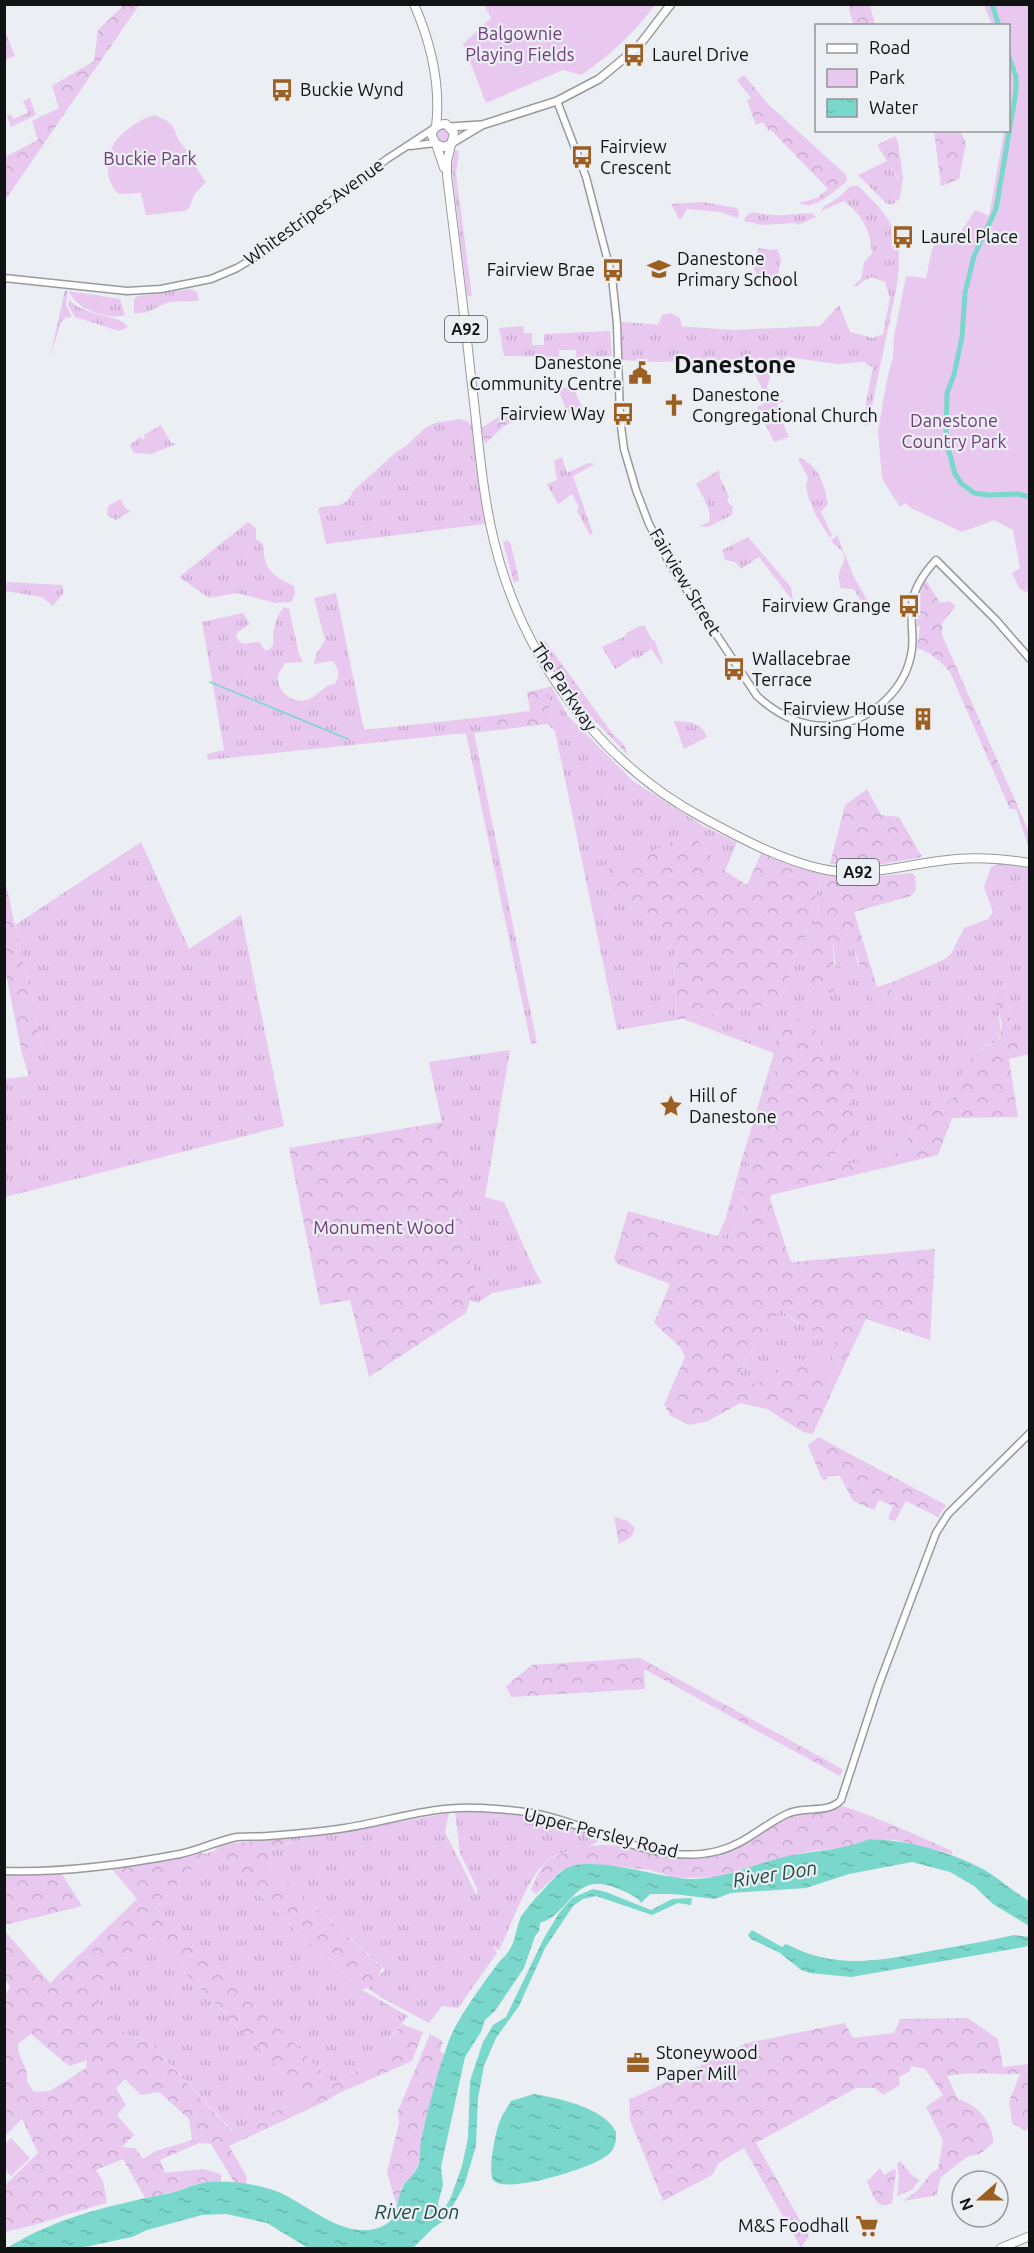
<svg xmlns="http://www.w3.org/2000/svg" width="1034" height="2253" viewBox="0 0 1034 2253" font-family="Ubuntu,sans-serif">
<style>
.grass{fill:url(#grass-tufts)}
.forest{fill:url(#forest-crowns);fill-rule:evenodd}
.park{fill:#e9c8f0}
.garden{fill:url(#garden-furrows)}
.water{fill:url(#water-ripples)}
.lines{fill:none;stroke-linecap:round;stroke-linejoin:round}
.stream{stroke:#7ad7cb;stroke-width:1.5}
.canal{stroke:#7ad7cb;stroke-width:5}
.tertiary-casing{stroke:#979a9d;stroke-width:9}
.secondary-casing{stroke:#979a9d;stroke-width:10}
.primary-casing{stroke:#979a9d;stroke-width:10}
.tertiary{stroke:#fff;stroke-width:6}
.secondary{stroke:#fff;stroke-width:7}
.primary{stroke:#fff;stroke-width:8}
.labels{text-anchor:middle;stroke-width:4.5;stroke-linejoin:round;paint-order:stroke}
.shield{fill:#ebeef2;stroke:#525456;stroke-width:1.5}
.shield-label{font-size:16px;font-weight:bold;fill:#111213}
.park-label{font-size:18px;fill:#723b7d;stroke:#ebeef2}
.poi-label{font-size:18px;fill:#111213;stroke:#ebeef2;text-anchor:start}
.street-label{font-size:18px;fill:#111213;stroke:#ebeef2}
.water-label{font-size:20px;font-style:italic;fill:#214b46;stroke:#ebeef2}
.district-label{font-size:24px;font-weight:bold;fill:#111213;stroke:#ebeef2}
</style>
<defs>
<pattern id="grass-tufts" width="24" height="20" patternUnits="userSpaceOnUse" patternTransform="scale(1.5)"><rect width="24" height="20" fill="#e9c8f0"/><path d="M3 7l-1-3M5 7V3M7 7l1-3M15 17l-1-3M17 17v-4M19 17l1-3" fill="none" stroke="#c7abcd"/></pattern>
<pattern id="forest-crowns" width="20" height="18" patternUnits="userSpaceOnUse" patternTransform="scale(1.5)"><rect width="20" height="18" fill="#e9c8f0"/><path d="M2 6a3 3 0 1 1 6 0M12 15a3 3 0 1 1 6 0" fill="none" stroke="#c7abcd"/></pattern>
<pattern id="garden-furrows" width="10" height="10" patternUnits="userSpaceOnUse" patternTransform="scale(1.5)"><rect width="10" height="10" fill="#e9c8f0"/><path d="M-1 1l2-2M0 10L10 0M9 11l2-2" fill="none" stroke="#c7abcd"/></pattern>
<pattern id="water-ripples" width="26" height="14" patternUnits="userSpaceOnUse" patternTransform="scale(1.5)"><rect width="26" height="14" fill="#7ad7cb"/><path d="M2 4q2-2 4 0t4 0M15 11q2-2 4 0t4 0" fill="none" stroke="#68b8ad"/></pattern>
</defs>
<rect width="100%" height="100%" fill="#ebeef2"/>
<g class="grass">
<polygon points="4,29 15,56 5,60 4,60"/>
<polygon points="30,98 36,115 11,127 7,116 11,114 13,119 28,113 23,101"/>
<circle cx="443" cy="136" r="7"/>
<polygon points="455,150 459,151 456,174 472,296 467,296 453,179 452,165"/>
<polygon points="887,161 898,180 903,178 900,198 893,204 887,204 858,175"/>
<path d="M851 186H858C875 202 892 218 897 242 903 269 894 297 889 324 882 357 875 390 869 423L865 427 866 402 873 367 867 365 865 362 837 364 786 357 773 367 767 387 771 397 785 401 777 404 780 417 789 437 774 442 757 407 768 401 748 359 654 362 622 360V322L733 330 820 326 839 305 850 332 873 338 883 334 890 298 885 282 872 277 863 281 856 287 854 285 861 279 864 262 872 254C871 231 862 215 844 201L821 211 823 207 838 198Z"/>
<polygon points="702,202 737,208 739,212 738,218 720,212 687,209 681,219 679,219 671,204"/>
<path d="M753 212C779 218 787 214 812 213L816 217 798 225 796 223 762 225 744 221 746 216Z"/>
<polygon points="758,248 770,250 778,249 781,259 778,276 762,279 754,270"/>
<path d="M191 289 197 292 199 300C189 303 180 300 170 302 158 305 148 315 134 313V299L138 296Z"/>
<polygon points="65,290 68,291 66,305 72,317 65,318 61,322 50,357"/>
<path d="M69 291 120 299 125 315C110 321 73 308 69 291Z"/>
<path d="M69 299C83 317 123 315 128 327L119 331 75 317 68 305Z"/>
<polygon points="523,326 524,333 532,333 532,345 544,345 544,334 610,331 612,356 576,357 576,350 559,350 559,356 564,357 504,356 499,328"/>
<polygon points="567,387 574,388 582,408 568,413 558,390"/>
<path d="M460 419 467 421 473 426 485 524 326 544 318 508C333 503 345 511 353 491L394 454 406 446 425 428 435 423Z"/>
<polygon points="161,425 171,443 176,444 152,454 134,453 130,445 140,437 142,440 145,438 144,435"/>
<polygon points="562,457 567,473 588,463 595,464 573,476 593,534 590,535 577,511 579,507 572,494 558,504 547,484 557,480 554,461"/>
<path d="M800 458C820 467 824 484 828 504L821 512 832 535 830 538 816 516 808 496 806 486 808 478 799 460Z"/>
<path d="M719 470 720 478 729 496 727 500 731 506 733 505 732 515 708 527 699 526 709 522C712 508 702 496 696 484Z"/>
<polygon points="120,499 126,509 131,511 116,520 107,515 108,506"/>
<path d="M248 522 256 528V539L263 544C264 569 271 575 294 586L295 594 291 602 275 603 237 593 209 598 179 577Z"/>
<polygon points="837,535 853,575 870,605 865,608 854,589 840,588 839,572 845,559 843,552 831,541"/>
<polygon points="748,537 791,587 793,601 759,557 741,569 735,562 725,560 722,550"/>
<polygon points="7,582 62,585 64,592 53,606 42,597 5,591"/>
<path d="M336 593 364 730 483 717 481 732 474 733 537 1043 531 1044 466 733 208 760 207 754 224 750 202 622 243 613 250 624 238 632 236 637C243 649 250 641 259 642L265 650H269L273 645C273 630 274 619 284 607L289 609 299 654 303 662 285 663C283 667 279 672 278 676 276 691 293 704 306 700 317 698 324 684 335 684 340 676 339 667 332 661L314 664 317 653 325 640 314 598Z"/>
<polygon points="639,626 645,626 652,640 655,641 663,663 662,664 651,649 637,659 634,657 615,669 602,647 626,636 625,634"/>
<polygon points="551,686 568,716 633,781 705,827 737,842 725,871 692,834 604,887 618,894 674,949 676,1020 617,1030 555,731 547,724 552,716 545,688"/>
<path d="M674 721C689 722 701 721 707 737L684 749Z"/>
<polygon points="141,842 189,949 241,915 284,1126 5,1197 5,1079 29,1076 22,1054 42,1047 15,925"/>
<polygon points="1000,863 1029,868 1029,1042 1027,1043 1013,1039 1005,985 996,986 992,996 998,1007 1001,1033 996,1042 980,1050 960,1094 913,1126 906,1143 885,1163 884,1168 871,1171 860,1163 835,1166 819,1172 841,1148 850,1098 859,1095 859,1079 852,1072 830,1066 822,1051 820,1038 781,1037 770,1093 757,1129 751,1129 774,1053 683,1019 779,1003 809,923 822,873 828,875 807,951 819,996 838,989 833,941 850,934 858,965 864,971 867,987 891,994 893,982 945,959 951,954 964,928 988,919 993,912 984,887 991,867"/>
<polygon points="510,1050 485,1197 504,1202 535,1271 542,1283 492,1293 478,1303 470,1300 476,1283 429,1062"/>
<polygon points="742,1159 753,1166 753,1175 740,1176 744,1215 738,1220 728,1239 717,1238 725,1220"/>
<polygon points="781,1310 798,1324 830,1331 836,1341 834,1363 842,1370 835,1385 812,1360 785,1359 767,1379 751,1384 740,1374 749,1353"/>
<path d="M472 1810 540 1817 599 1835V1840C587 1851 565 1850 551 1858 529 1871 511 1927 499 1950L493 1946 497 1953 458 2008 442 2006 429 2023 382 1998 366 1987 385 1970 296 1889 272 1873 269 1851 291 1843 289 1838H304L449 1813 445 1832 477 1896V1888L460 1853 455 1811Z"/>
<polygon points="214,1851 293,1928 362,1990 408,2016 389,2039 402,2051 349,2074 335,2085 155,1908 205,1854"/>
<polygon points="149,1936 307,2097 233,2131 146,2039 127,2036 89,1994"/>
</g>
<g class="forest">
<polygon points="123,5 139,5 6,199 5,204 5,157 38,140 32,121 59,108 52,86 94,61 98,30 123,6"/>
<polygon points="850,5 870,5 875,25 854,25 849,10"/>
<path d="M744 75 768 104 846 175 847 181C836 190 813 212 799 203L817 198 828 189 771 130 769 131 763 122 756 125 747 100 751 98 737 80Z"/>
<polygon points="934,131 960,131 966,143 959,179 941,186"/>
<polygon points="895,136 898,142 903,178 899,180 877,145"/>
<polygon points="526,407 529,413 504,426 485,444 481,428 511,409"/>
<polygon points="508,540 511,544 519,580 514,583 503,542"/>
<path d="M926 580 940 603 949 601 956 606 942 623V635L1029 832V848L1016 809H1010L950 672C940 661 931 652 917 648L920 627 917 626C917 609 917 595 926 580Z"/>
<polygon points="545,641 612,733 624,745 628,755 575,700 539,645"/>
<polygon points="545,688 552,716 547,724 481,732 483,717 530,711 527,692"/>
<polygon points="867,789 881,815 899,817 922,857 877,865 830,864 845,805"/>
<path d="M692 834 725 871 747 885 762 852C781 864 800 868 822 873L809 923 779 1003 676 1020 674 949 618 894 604 887 602 881 605 871Z"/>
<path d="M912 873 915 876 916 890 911 896 854 912 877 987 893 982 891 994 883 1004 872 999C862 977 857 956 849 934L833 941 834 965 840 968 838 989 819 996 810 975 807 951 828 875 860 878Z"/>
<polygon points="5,880 42,1047 22,1054 5,969"/>
<path d="M1005 985 1013 1038 1027 1043 1029 1042V1054L1009 1059 1018 1117 952 1118 938 1155 884 1168 885 1163 906 1143 913 1126 910 1121 931 1105 935 1109 959 1094C958 1077 965 1060 981 1050 986 1047 993 1045 997 1041 1007 1030 998 1007 992 996L995 986Z"/>
<path d="M797 1018 806 1025 808 1030H815L820 1038 822 1051 830 1066 852 1072 859 1078V1095L851 1098 849 1106 857 1107 858 1123 841 1148 820 1171 835 1166 860 1162 871 1171 771 1195 770 1199 790 1260 793 1262 935 1249 930 1340 866 1319 842 1370 834 1363 829 1350 836 1341 830 1332C810 1336 796 1321 781 1310L749 1353 740 1374 751 1384 767 1379 785 1359 812 1360 835 1385 813 1434 803 1432 767 1409 740 1403 708 1421 690 1425 671 1416 664 1405 685 1357 680 1347 654 1323 670 1284 618 1264 614 1259 628 1211 728 1239 738 1220 744 1215 740 1176 753 1174V1166L742 1159 751 1129 757 1128 770 1093 781 1037 787 1023Z"/>
<polygon points="442,1122 476,1283 466,1313 369,1377 350,1300 320,1305 289,1148"/>
<polygon points="818,1437 946,1505 938,1517 906,1501 895,1521 888,1519 893,1506 879,1500 874,1510 853,1501 840,1476 829,1476 824,1481 821,1477 808,1445"/>
<polygon points="614,1517 628,1521 635,1528 631,1537 619,1544"/>
<polygon points="640,1658 837,1766 843,1770 840,1776 644,1669 645,1689 511,1697 506,1686 532,1665"/>
<path d="M840 1805C878 1818 915 1834 952 1851V1854L895 1840 869 1839 850 1847 812 1851 775 1859 719 1877 676 1878 650 1870 595 1864 562 1870 536 1894 531 1890C536 1879 540 1865 550 1859 555 1856 562 1854 567 1852 606 1838 629 1848 666 1854 679 1856 718 1852 731 1849 753 1844 770 1825 790 1815 806 1808 824 1813 840 1805Z"/>
<polygon points="289,1838 291,1842 269,1851 272,1873 296,1889 382,1968 373,1986 362,1990 293,1928 214,1851 222,1844"/>
<path d="M200 1853 205 1854 155 1908 335 2084 349 2074 402 2051 389 2040 402 2024 423 2032 412 2061 337 2094 324 2102 229 2146 247 2177 246 2184 234 2182 211 2144 199 2143 160 2160 165 2173 203 2169 221 2174V2182L200 2183 174 2192 145 2198 123 2159 96 2170 103 2181 107 2203C72 2212 40 2225 5 2232V2185L38 2153 19 2112 5 2126 4 1997 10 1987 5 1979 4 1930 50 1983 137 1899 111 1868ZM149 1936 307 2097 232 2131 146 2039 127 2036 89 1994ZM31 2034 69 2066 87 2060 86 2068 50 2091 34 2092 27 2081C29 2067 17 2058 18 2044ZM125 2079 141 2095 159 2092 189 2119 192 2140 156 2151 143 2159 135 2148 122 2147 134 2135 117 2115 126 2105 116 2088Z"/>
<polygon points="4,1873 62,1874 82,1906 5,1925"/>
<path d="M968 2018 998 2039 1003 2067 1029 2064V2128L1025 2131 1012 2123 1009 2101 1020 2074C996 2075 971 2071 947 2076L958 2099C978 2105 993 2122 993 2143L980 2154 969 2156 960 2162 940 2178 937 2195 903 2201 917 2191 931 2173 938 2169 943 2140 926 2107 943 2095 925 2069 911 2066 910 2071 899 2077 900 2085 883 2095 875 2088H856L756 2143 809 2236 801 2248 744 2148 719 2163 712 2175 663 2201 630 2120 629 2098H633L747 2043 845 2023 853 2038 894 2033 900 2019Z"/>
<polygon points="430,2034 443,2041 440,2051 445,2055 422,2140 418,2165 411,2177 401,2188 397,2207 387,2172 399,2123 398,2111"/>
<polygon points="900,2161 912,2175 919,2180 913,2189 897,2196 899,2177 897,2164"/>
<path d="M880 2168 884 2175 894 2169 896 2171 892 2203C876 2212 873 2193 867 2182Z"/>
</g>
<g class="park">
<path d="M484 5H655C633 34 612 54 581 75L563 70 486 103 463 44 491 18Z"/>
<polygon points="984,5 1029,5 1030,590 1025,592 1019,588 1012,573 1020,568 1013,530 994,520 962,532 911,508 906,503 900,507 882,479 878,432 887,379 893,357 894,336 906,276 926,278 932,249 935,244 957,238 975,210 989,216 1004,131 1008,130 1008,26 992,25"/>
<path d="M155 115C174 124 172 123 179 141 186 147 198 172 206 182L194 195 189 208 184 211 146 215 141 193 119 194C106 183 105 161 113 146 119 133 141 118 155 115Z"/>
<polygon points="671,313 680,318 682,327 658,325 662,315"/>
<polygon points="11,2138 30,2158 11,2176 5,2170 4,2145"/>
</g>
<polygon class="garden" points="19,2112 22,2119 5,2136 5,2126"/>
<g class="water">
<path d="M869 1839C906 1840 945 1850 979 1867 997 1876 1012 1891 1029 1901V1926L993 1904 974 1886 950 1872 912 1862 849 1874 806 1888 731 1893 715 1899 673 1894H650L641 1903C638 1897 628 1893 621 1890 572 1868 573 1913 540 1923L539 1931 535 1936 524 1968 495 2011 485 2020 481 2032 465 2057 441 2167 443 2185 438 2203 441 2215 451 2197 462 2166 468 2138 470 2081 483 2042 493 2025 506 2017 544 1938 559 1913 572 1898 593 1889 606 1892 651 1910 672 1899 692 1898 691 1905 678 1903 652 1915 596 1896 583 1899 573 1906 545 1948 519 2006 496 2038 484 2066 478 2098 476 2146 464 2186 445 2220 433 2228 413 2248H308L267 2223 226 2214 202 2215 147 2230 132 2237 80 2248H7C56 2217 115 2204 171 2193 181 2191 189 2186 198 2184 208 2181 221 2182 232 2182 246 2183 262 2186 276 2191 307 2203 348 2245 385 2225 398 2218 396 2203 401 2191 404 2181 416 2175 419 2163 420 2156 420 2148 421 2141 428 2108 437 2074 448 2043 455 2022 482 1985 496 1966 500 1960 507 1955 510 1949 516 1940 516 1927 521 1917 525 1909 555 1876 562 1871 586 1852 658 1878 689 1879 720 1880 747 1867 776 1859 807 1850 840 1852 869 1839Z"/>
<path d="M752 1930 782 1947 786 1944C838 1971 882 1960 936 1950 962 1945 988 1941 1014 1935L1029 1937V1946L851 1977 810 1973 801 1970 780 1953 751 1939 748 1935Z"/>
<path d="M534 2094C558 2098 605 2108 616 2132 616 2140 616 2148 609 2154 596 2167 509 2194 494 2181 487 2174 495 2136 498 2126 501 2117 506 2109 511 2101Z"/>
</g>
<g class="lines">
<polyline class="stream" points="210,682 348,739"/>
<g class="canal">
<polyline points="992,4 999,26"/>
<polyline points="1008,54 1016,77 1016,91 996,209 974,256 965,293 962,337 954,375 947,393 946,440 955,474 962,484 974,493 988,495 1018,494 1030,497"/>
</g>
<g class="tertiary-casing">
<g id="tertiary">
<path d="M557 101 586 177 612 277 617 324 620 418 624 449 636 490 649 524 671 566 757 696C779 716 806 729 836 725 874 719 907 688 912 649 914 633 909 615 913 599 916 584 926 571 936 560L996 620 1030 659"/>
<polyline points="410,146 435,143"/>
<polyline points="4,278 127,291 161,289 211,279 237,268 262,253 387,159 433,129"/>
<path d="M4 1871C63 1873 122 1865 180 1854 199 1850 217 1841 237 1837 247 1836 258 1837 268 1836 294 1834 320 1832 345 1828 389 1821 434 1805 479 1808 498 1809 519 1810 538 1814 596 1826 656 1867 718 1851 746 1844 764 1824 789 1813 806 1806 828 1814 841 1800L878 1687 936 1533 948 1514 1030 1433"/>
</g>
</g>
<g class="secondary-casing">
<g id="secondary">
<polyline points="450,127 480,125"/>
<polyline points="452,143 482,125 557,101 599,79 638,47 671,4"/>
</g>
</g>
<g class="primary-casing">
<g id="primary">
<path d="M414 4C431 43 441 85 436 127"/>
<path d="M452 143 444 147 436 144 432 136C432 128 438 124 446 124L454 133 447 161V175C455 242 464 310 471 377 478 431 481 488 494 541 522 657 599 763 705 819 742 839 781 860 822 869 863 878 899 866 939 861 969 856 1000 858 1030 863"/>
<polyline points="436,144 444,168"/>
<polyline points="1001,2248 1030,2236"/>
</g>
</g>
<use href="#tertiary" class="tertiary"/>
<use href="#secondary" class="secondary"/>
<use href="#primary" class="primary"/>
</g>
<defs>
<g id="bus-bare" transform="scale(1.8)"><path d="M-5-6H5V4H4V6H2V4H-2V6H-4V4H-5ZM-3.5-4V0h7V-4ZM-3.5 1.2v1.5H-2V1.2ZM2 1.2v1.5H3.5V1.2Z" fill="#9b5f22" stroke="#ebeef2" stroke-width="2.5" paint-order="stroke"/></g>
<g id="school-bare" transform="scale(1.8)"><path d="M0-5L7-2L0 1L-7-2ZM-4 1L0 2.5L4 1V4Q0 6-4 4Z" fill="#9b5f22" stroke="#ebeef2" stroke-width="2.5" paint-order="stroke"/></g>
<g id="civic-bare" transform="scale(1.8)"><path d="M-.6-6.5H3V-4.5H.6V-3L4-1V1h2V6H-6V1h2V-1L-.6-3ZM-1.2 2.5V6h2.4V2.5Z" fill="#9b5f22" stroke="#ebeef2" stroke-width="2.5" paint-order="stroke"/></g>
<g id="church-bare" transform="scale(1.8)"><path d="M-1.2-6h2.4v3.5h3.3v2.4h-3.3V6h-2.4V-.1h-3.3v-2.4h3.3Z" fill="#9b5f22" stroke="#ebeef2" stroke-width="2.5" paint-order="stroke"/></g>
<g id="building-bare" transform="scale(1.8)"><path d="M-4-6H4V6H1V3H-1V6H-4ZM-2.5-4.3h1.7v1.8h-1.7ZM.8-4.3h1.7v1.8H.8ZM-2.5-1h1.7V.8h-1.7ZM.8-1h1.7V.8H.8Z" fill="#9b5f22" stroke="#ebeef2" stroke-width="2.5" paint-order="stroke"/></g>
<g id="sight-bare" transform="scale(1.8)"><path d="M0-6L1.8-2.2L6-1.7L2.9 1.2L3.7 5.4L0 3.3L-3.7 5.4L-2.9 1.2L-6-1.7L-1.8-2.2Z" fill="#9b5f22" stroke="#ebeef2" stroke-width="2.5" paint-order="stroke"/></g>
<g id="office-bare" transform="scale(1.8)"><path d="M-6-3h4V-5.5h4V-3h4V5H-6ZM-1-4.5V-3h2v-1.5ZM-6 0V1H6V0Z" fill="#9b5f22" stroke="#ebeef2" stroke-width="2.5" paint-order="stroke"/></g>
<g id="supermarket-bare" transform="scale(1.8)"><path d="M-6-5.5h2.5l.6 2H6L4.5 2H-2.5L-4.4-4H-6ZM-1.5 3.2a1.3 1.3 0 1 0 .1 0ZM3 3.2a1.3 1.3 0 1 0 .1 0Z" fill="#9b5f22" stroke="#ebeef2" stroke-width="2.5" paint-order="stroke"/></g>
</defs>
<g fill-rule="evenodd">
<use href="#bus-bare" x="634" y="55"/>
<use href="#bus-bare" x="282" y="90"/>
<use href="#bus-bare" x="582" y="157"/>
<use href="#bus-bare" x="903" y="237"/>
<use href="#school-bare" x="659" y="269"/>
<use href="#bus-bare" x="613" y="270"/>
<use href="#civic-bare" x="640" y="373"/>
<use href="#church-bare" x="674" y="405"/>
<use href="#bus-bare" x="623" y="414"/>
<use href="#bus-bare" x="909" y="606"/>
<use href="#bus-bare" x="734" y="669"/>
<use href="#building-bare" x="923" y="719"/>
<use href="#sight-bare" x="671" y="1106"/>
<use href="#office-bare" x="638" y="2063"/>
<use href="#supermarket-bare" x="867" y="2226"/>
</g>
<g class="labels">
<g class="shield">
<rect x="445" y="316" width="42" height="26" rx="4.5"/>
<rect x="837" y="859" width="42" height="26" rx="4.5"/>
</g>
<g class="shield-label">
<text x="466" y="335">A92</text>
<text x="858" y="878">A92</text>
</g>
<g class="park-label">
<text x="520" y="40">Balgownie<tspan x="520" dy="21">Playing Fields</tspan></text>
<text x="150" y="165">Buckie Park</text>
<text x="954" y="427">Danestone<tspan x="954" dy="21">Country Park</tspan></text>
<text x="384" y="1234">Monument Wood</text>
</g>
<g class="poi-label">
<text x="652" y="61">Laurel Drive</text>
<text x="300" y="96">Buckie Wynd</text>
<text x="600" y="153">Fairview<tspan x="600" dy="21">Crescent</tspan></text>
<text x="921" y="243">Laurel Place</text>
<text x="677" y="265">Danestone<tspan x="677" dy="21">Primary School</tspan></text>
<text x="595" y="276" text-anchor="end">Fairview Brae</text>
<text x="622" y="369" text-anchor="end">Danestone<tspan x="622" dy="21">Community Centre</tspan></text>
<text x="692" y="401">Danestone<tspan x="692" dy="21">Congregational Church</tspan></text>
<text x="605" y="420" text-anchor="end">Fairview Way</text>
<text x="891" y="612" text-anchor="end">Fairview Grange</text>
<text x="752" y="665">Wallacebrae<tspan x="752" dy="21">Terrace</tspan></text>
<text x="905" y="715" text-anchor="end">Fairview House<tspan x="905" dy="21">Nursing Home</tspan></text>
<text x="689" y="1102">Hill of<tspan x="689" dy="21">Danestone</tspan></text>
<text x="656" y="2059">Stoneywood<tspan x="656" dy="21">Paper Mill</tspan></text>
<text x="849" y="2232" text-anchor="end">M&amp;S Foodhall</text>
</g>
<g class="street-label">
<text transform="translate(314 212) rotate(-36)" y="6">Whitestripes Avenue</text>
<text transform="translate(685 582) rotate(59)" y="6">Fairview Street</text>
<text transform="translate(564 687) rotate(56)" y="6">The Parkway</text>
<text transform="translate(601 1833) rotate(14)" y="6">Upper Persley Road</text>
</g>
<g class="water-label">
<text transform="translate(775 1874) rotate(-9)" y="7">River Don</text>
<text x="417" y="2219">River Don</text>
</g>
<g class="district-label">
<text x="735" y="373">Danestone</text>
</g>
</g>
<rect width="1034" height="2253" fill="none" stroke="#111213" stroke-width="12"/>
<rect x="815" y="24" width="195" height="108" fill="#ebeef2" stroke="#949699" stroke-width="1.5"/>
<rect x="827" y="44" width="30" height="9" fill="#ffffff" stroke="#949699" stroke-width="1.5"/>
<text x="869" y="54" font-size="18" fill="#111213">Road</text>
<rect x="827" y="69" width="30" height="18" fill="#e9c8f0" stroke="#949699" stroke-width="1.5"/>
<text x="869" y="84" font-size="18" fill="#111213">Park</text>
<rect x="827" y="99" width="30" height="18" fill="url(#water-ripples)" stroke="#949699" stroke-width="1.5"/>
<text x="869" y="114" font-size="18" fill="#111213">Water</text>
<g transform="translate(980 2199) rotate(249)"><circle r="28" fill="#ebeef2" stroke="#949699" stroke-width="1.5"/>
<path d="M0-4.5L10 22L0 15L-10 22Z" fill="#9b5f22"/>
<text y="-9" font-size="16" font-weight="bold" text-anchor="middle" fill="#111213">N</text>
</g>
</svg>
